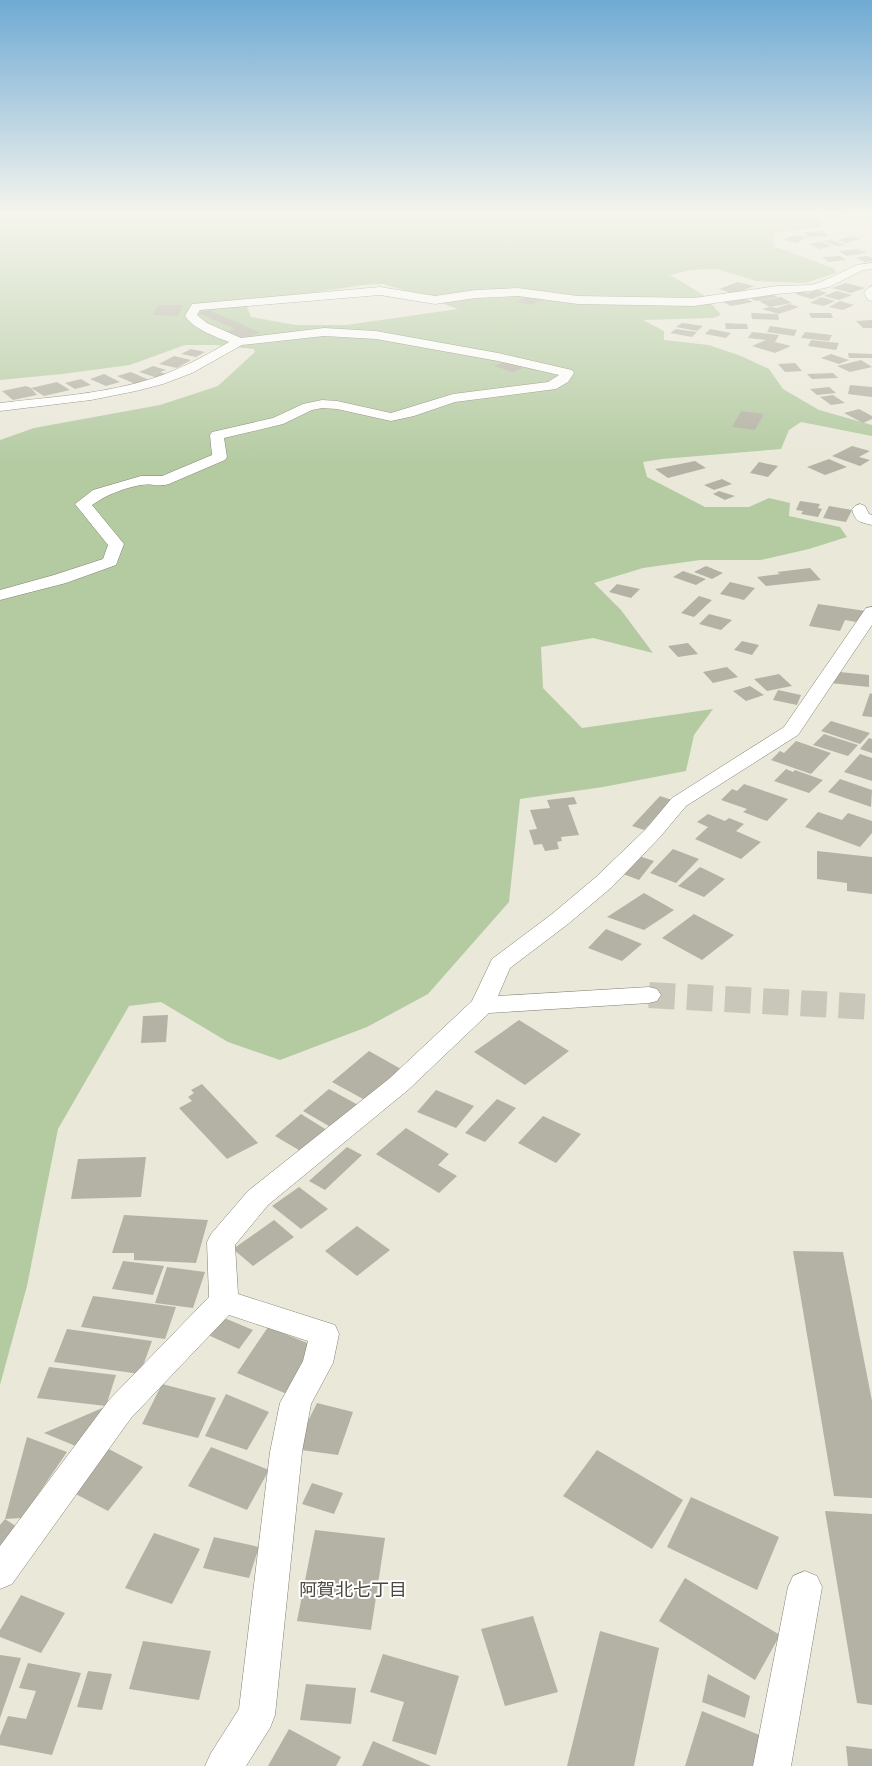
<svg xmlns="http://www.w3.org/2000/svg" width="872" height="1766" viewBox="0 0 872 1766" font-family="Lora,'Noto Sans JP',serif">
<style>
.green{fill:#b4cba2;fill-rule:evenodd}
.building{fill:#b4b2a4}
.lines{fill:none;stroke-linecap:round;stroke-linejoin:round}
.minor-tunnel{stroke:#c9c7ba;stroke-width:26;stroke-dasharray:26 12;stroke-linecap:butt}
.minor-casing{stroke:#838174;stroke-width:1}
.minor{fill:#fff;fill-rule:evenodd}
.labels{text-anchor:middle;stroke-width:4;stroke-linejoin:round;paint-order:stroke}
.near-neighbourhood-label{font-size:18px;fill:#4a473c;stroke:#fff}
</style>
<rect width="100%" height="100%" fill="#eae8d9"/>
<path class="green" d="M0 215H820L821 227 774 233V246L835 269 836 273 805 283 756 281 717 269 691 270 670 275 705 296 721 315 713 318 643 320 664 331V340L709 345 741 356 769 369 783 389 819 410 872 425V436L801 422 789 430 781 449 662 459 643 462 647 477 705 507H749L769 498 790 503 789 516 840 527 847 537 809 549 761 560H700L643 568 594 583 621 610 653 653 593 638 541 647 543 688 582 728 713 709 694 735 686 771 603 787 520 799 509 902 428 994 367 1027 280 1060 228 1042 161 1002 129 1006 58 1129 27 1286 0 1385V440L34 428 160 405 218 386 255 352 254 349 215 345H185L130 365 62 374 0 380ZM383 284 413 293 458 309 346 325H296L251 317 244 299 284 297 363 285Z"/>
<g class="building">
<polygon points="824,215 845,215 848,220 825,219"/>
<polygon points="823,231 828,236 808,237 803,232"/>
<polygon points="793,235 806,237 797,243 783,240"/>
<polygon points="854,236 860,239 846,243 837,240"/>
<polygon points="833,240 845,245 836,246 822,241"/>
<polygon points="821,242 832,246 820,249 808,244"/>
<polygon points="858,249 867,253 847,256 838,251"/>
<polygon points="840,256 846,260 829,262 822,257"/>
<polygon points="867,256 872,258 872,261 865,262 856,258"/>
<polygon points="738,282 754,286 734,294 719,289"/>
<polygon points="846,283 865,288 851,293 832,288"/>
<polygon points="817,290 827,293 812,299 795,294 802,291 808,293"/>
<polygon points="837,291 852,295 839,300 824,296"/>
<polygon points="767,292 778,297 756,301 746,296"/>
<polygon points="529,295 545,298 531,305 516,302"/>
<polygon points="742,297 753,302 731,306 721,301"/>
<polygon points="781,297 792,303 770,307 759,301"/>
<polygon points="821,297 835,301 824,306 810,303"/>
<polygon points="840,301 854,305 843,310 829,307"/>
<polygon points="789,304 799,307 779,314 762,309 769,307 777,308"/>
<polygon points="158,305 183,305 178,316 153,315"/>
<polygon points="209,310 261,333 240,339 225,332 235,329 198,313"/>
<polygon points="751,313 778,314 779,320 752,319"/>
<polygon points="809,313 831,313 833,318 811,318"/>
<polygon points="872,320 872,328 863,328 856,321"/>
<polygon points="682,323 703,326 697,331 676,327"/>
<polygon points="725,323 747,324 748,329 726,329"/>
<polygon points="770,326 797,330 794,336 767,332"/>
<polygon points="676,329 697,332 692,337 670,333"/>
<polygon points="710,329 731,333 726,338 705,334"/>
<polygon points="752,332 779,335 775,342 791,346 775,353 752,346 766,340 748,338"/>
<polygon points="805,332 832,335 829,341 801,338"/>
<polygon points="811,340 839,343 836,350 808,346"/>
<polygon points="191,349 205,352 196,357 181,354"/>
<polygon points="848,353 872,354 872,358 849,358"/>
<polygon points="831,354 849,360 839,364 821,358"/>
<polygon points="174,356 191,360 177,368 159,364"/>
<polygon points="861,360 872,367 850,372 837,366"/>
<polygon points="504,362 523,368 513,372 494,366"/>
<polygon points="795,363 802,371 785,372 778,364"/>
<polygon points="153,366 166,370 160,372 166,374 158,378 139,372"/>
<polygon points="131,372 149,380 135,384 117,376"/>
<polygon points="833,373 838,378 812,379 807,374"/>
<polygon points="104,374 120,382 106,386 90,379"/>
<polygon points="81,379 91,385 75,389 65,383"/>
<polygon points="57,382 70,390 44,396 31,388"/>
<polygon points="850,385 872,387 872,397 848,394"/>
<polygon points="26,386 31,388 37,395 13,400 2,391"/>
<polygon points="829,387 836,393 817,395 810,389"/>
<polygon points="833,395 845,403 831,405 820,397"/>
<polygon points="859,409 872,416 872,419 863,423 844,413"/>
<polygon points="741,411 764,414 755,430 732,427"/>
<polygon points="852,446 870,451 859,457 870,460 860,466 832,456"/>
<polygon points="829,459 847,467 825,475 807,467"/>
<polygon points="695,461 706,468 668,478 655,469"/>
<polygon points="759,462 778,466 768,477 750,473"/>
<polygon points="722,479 732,484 714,490 704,485"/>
<polygon points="719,491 735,496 725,500 713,494"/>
<polygon points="800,501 820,504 818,508 822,509 818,517 801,514 803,511 796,510"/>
<polygon points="829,506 852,510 846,522 823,518"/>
<polygon points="706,566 723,573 712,579 694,572"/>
<polygon points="810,568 821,580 766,586 757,577 780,574 777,572"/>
<polygon points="683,571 706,579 696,585 673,577"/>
<polygon points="730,582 755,588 744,600 720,594"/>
<polygon points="617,584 640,589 631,598 609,592"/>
<polygon points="699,596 712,600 694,617 681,613"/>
<polygon points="818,604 866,611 862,623 845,620 840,631 809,626"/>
<polygon points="709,614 732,620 721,630 699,624"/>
<polygon points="742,641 759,645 752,655 734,650"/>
<polygon points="688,643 698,654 678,657 668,646"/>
<polygon points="727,667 738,677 713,683 703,672"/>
<polygon points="830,671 869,675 869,687 830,683"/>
<polygon points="779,674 792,686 767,691 754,679"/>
<polygon points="750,686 764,695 746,701 733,691"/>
<polygon points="778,690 801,695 797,705 773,700"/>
<polygon points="870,693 872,694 872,717 862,716"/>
<polygon points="831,721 870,733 860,744 821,731"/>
<polygon points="824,734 858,745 848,756 813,745"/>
<polygon points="869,738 872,739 872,753 860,749"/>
<polygon points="796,741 831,753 811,774 771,760 780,751 784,753"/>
<polygon points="860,754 872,758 872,781 844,772"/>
<polygon points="786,769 793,772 795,770 823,780 809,793 774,781"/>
<polygon points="840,779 872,790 871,807 828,792"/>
<polygon points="744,784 788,799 767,821 743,812 747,809 721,800 732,789 737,791"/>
<polygon points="660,796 672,800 644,830 632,826"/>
<polygon points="574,797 577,804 568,805 579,835 561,837 562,841 557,842 559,849 545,851 542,844 534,845 529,830 537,829 530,810 550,808 547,800"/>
<polygon points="818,812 842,820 848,813 872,821 872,833 860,847 805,827"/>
<polygon points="708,814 725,821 729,818 744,824 736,831 761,842 741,859 695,839 708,827 697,822"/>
<polygon points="673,849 699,859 676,883 650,873"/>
<polygon points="817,851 872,857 872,894 847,891 847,883 817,879"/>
<polygon points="639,856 654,861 639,880 623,874"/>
<polygon points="700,867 725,879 704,897 678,886"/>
<polygon points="644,893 674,910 644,930 607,917"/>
<polygon points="694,914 734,935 702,960 662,938"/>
<polygon points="606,929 642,944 622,961 588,948"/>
<polygon points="168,1015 166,1042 141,1043 143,1016"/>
<polygon points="519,1020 569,1051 525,1085 474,1052"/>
<polygon points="369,1051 401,1069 365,1100 332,1082"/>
<polygon points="202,1084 258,1143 227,1159 179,1108 192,1101 188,1097 194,1093 191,1090"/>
<polygon points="329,1089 360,1106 334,1129 303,1111"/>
<polygon points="436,1090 474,1106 456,1128 417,1112"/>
<polygon points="497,1099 516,1108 485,1142 465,1133"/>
<polygon points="301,1114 330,1132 304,1153 275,1136"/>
<polygon points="543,1116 581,1134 556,1163 518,1143"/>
<polygon points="406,1128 449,1154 438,1165 457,1176 439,1193 376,1154"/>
<polygon points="347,1147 362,1155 325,1190 309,1181"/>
<polygon points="146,1157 141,1197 71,1199 78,1159"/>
<polygon points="299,1187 328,1209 301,1229 272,1206"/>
<polygon points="124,1215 208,1220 196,1263 134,1260 134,1253 112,1253"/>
<polygon points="274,1220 294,1237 253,1266 233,1249"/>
<polygon points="357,1226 390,1250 357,1276 325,1251"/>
<polygon points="793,1251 843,1252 872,1401 872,1498 834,1496"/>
<polygon points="123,1261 164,1266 153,1295 112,1289"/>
<polygon points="167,1267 205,1272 193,1308 155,1303"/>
<polygon points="93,1296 176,1307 165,1339 81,1327"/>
<polygon points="222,1317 253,1330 239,1349 208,1335"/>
<polygon points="268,1327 317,1347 287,1394 237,1373"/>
<polygon points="67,1329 152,1341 140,1374 54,1362"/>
<polygon points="49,1367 116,1375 106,1406 37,1398"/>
<polygon points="162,1384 216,1398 198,1438 142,1424"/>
<polygon points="226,1394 269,1412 247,1450 205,1436"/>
<polygon points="114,1403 83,1449 44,1433"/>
<polygon points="317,1403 353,1412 338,1455 294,1449"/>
<polygon points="27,1437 67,1452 22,1518 5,1519"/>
<polygon points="105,1447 143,1467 108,1511 70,1491"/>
<polygon points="211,1447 269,1470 247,1510 188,1486"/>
<polygon points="597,1450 683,1500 652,1549 563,1496"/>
<polygon points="312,1483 343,1493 334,1514 302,1504"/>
<polygon points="691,1497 779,1537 757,1590 667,1547"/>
<polygon points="825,1511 872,1514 872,1705 857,1703"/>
<polygon points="5,1519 17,1527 0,1547 0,1525"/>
<polygon points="315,1530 385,1538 371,1630 297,1621"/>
<polygon points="154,1533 200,1549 172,1604 125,1588"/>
<polygon points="214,1537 259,1547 249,1578 203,1568"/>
<polygon points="685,1578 780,1635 755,1680 659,1621"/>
<polygon points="21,1595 65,1613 41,1653 0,1637 0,1630"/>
<polygon points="533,1616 558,1692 505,1706 481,1629"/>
<polygon points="600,1631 659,1648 634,1766 567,1766"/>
<polygon points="143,1641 211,1651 199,1700 129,1689"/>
<polygon points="383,1654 459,1676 436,1755 392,1741 404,1702 370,1692"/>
<polygon points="0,1655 21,1658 0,1718"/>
<polygon points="28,1663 81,1673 52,1755 0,1745 0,1736 8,1716 26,1719 36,1691 19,1688"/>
<polygon points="88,1671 112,1674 102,1710 77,1707"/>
<polygon points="708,1674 750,1696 745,1718 702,1702"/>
<polygon points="306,1684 356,1688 351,1724 300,1720"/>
<polygon points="702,1711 764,1737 756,1766 685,1766"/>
<polygon points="289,1729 341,1757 336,1766 268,1766"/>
<polygon points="373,1741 431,1766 362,1766"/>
<polygon points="846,1746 872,1749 872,1766 848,1766"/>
</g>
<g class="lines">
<polyline class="minor-tunnel" points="649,995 872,1007"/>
<g class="minor-casing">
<g id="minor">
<path d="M872 263V269L863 270 829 287 811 291 777 294 694 306 578 304 518 296 476 298 435 304 380 295 200 310 197 315 207 323 241 338 324 328 376 331 498 353 572 370 574 373 568 382 556 389 455 402 414 416 391 421 337 409 322 408 312 410 283 424 224 438 227 457 225 460 169 484C160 487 150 483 141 485 124 488 106 495 92 505L124 544 116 565 66 583 0 600V590L54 575 103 559 108 545 75 504 93 490 141 476H162L212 455 210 435 212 432 273 418 303 404 322 400 337 401 391 413 453 394 548 382 559 375 498 361 376 339 324 336 242 345 192 373 163 384 136 391 91 400 0 411V403C51 397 105 394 154 378 181 369 205 356 229 342 214 336 195 330 185 316L192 304 380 287 435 296 476 290 518 288 578 296 694 298 777 286 811 285 821 282 857 265Z"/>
<polygon points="872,286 872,301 868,300 864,293 868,288"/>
<path d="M860 504 865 506 869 514 872 515V525C860 522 855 522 852 509L855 506Z"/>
<polygon points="872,607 872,625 798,735 686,806 660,837 612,887 568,924 510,968 498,996 649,987 657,989 661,995 657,1001 649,1003 489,1013 408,1090 268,1205 235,1245 238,1294 335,1325 339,1334 333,1363 311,1404 302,1452 275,1715 270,1728 246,1766 205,1766 211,1753 239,1709 270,1452 280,1403 303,1361 308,1341 229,1315 131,1418 12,1584 0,1589 0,1546 109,1400 209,1297 207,1242 211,1234 248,1191 390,1078 472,1001 492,959 552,914 596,877 646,829 672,798 784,727 866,608"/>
<polygon points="805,1571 817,1576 822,1587 791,1766 753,1766 788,1587 793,1576"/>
</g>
</g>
<use href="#minor" class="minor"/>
</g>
<linearGradient id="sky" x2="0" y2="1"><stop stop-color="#6faad3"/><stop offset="0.46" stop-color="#f6f5ee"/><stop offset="1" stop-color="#f6f5ee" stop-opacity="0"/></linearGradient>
<rect width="872" height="463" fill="url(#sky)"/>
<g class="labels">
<g class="near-neighbourhood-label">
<text x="353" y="1596">阿賀北七丁目</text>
</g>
</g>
</svg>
